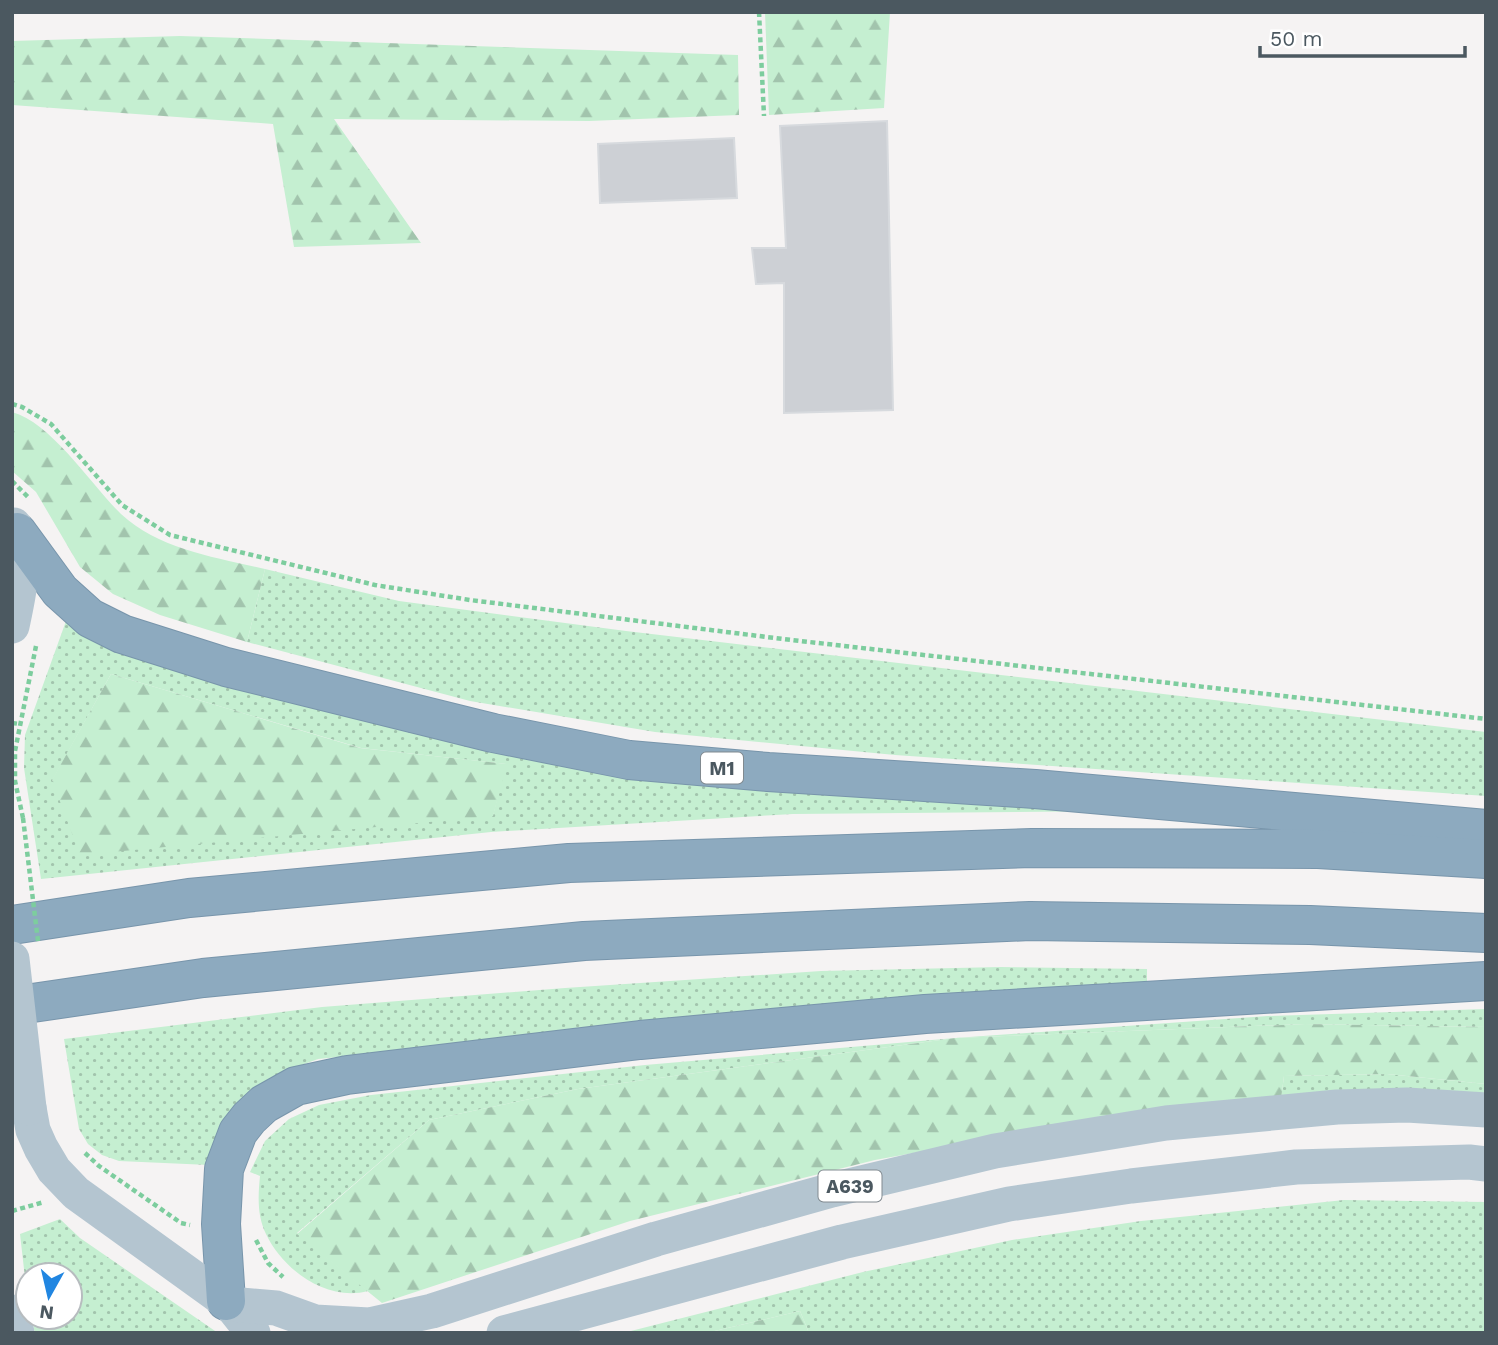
<svg xmlns="http://www.w3.org/2000/svg" width="1498" height="1345" viewBox="0 0 1498 1345" font-family="'Work Sans',sans-serif">
<style>
.grass{fill:url(#grass-dots);fill-rule:evenodd}
.forest{fill:url(#forest-firs)}
.building{fill:#cdd0d5;stroke:#d7dade;stroke-width:2}
.lines{fill:none;stroke-linecap:round;stroke-linejoin:round}
.highway-casing{stroke:#7895ab;stroke-width:40}
.path{stroke:#7dcd9e;stroke-width:4.5;stroke-dasharray:5 3.5;stroke-linecap:butt}
.major{stroke:#b4c5d0;stroke-width:35}
.highway{stroke:#8daabf;stroke-width:38}
.path-bridge{stroke:#7dcd9e;stroke-width:4.5;stroke-dasharray:5 3.5;stroke-linecap:butt}
.major-bridge{stroke:#b4c5d0;stroke-width:35}
.labels{text-anchor:middle;stroke-width:6;stroke-linejoin:round;paint-order:stroke}
.shield{fill:#fff;stroke:#818a90;stroke-width:2}
.shield-label{font-size:19px;font-weight:bold;fill:#4b5860}
</style>
<defs>
<pattern id="grass-dots" width="8" height="8" patternUnits="userSpaceOnUse" patternTransform="scale(1.75)"><rect width="8" height="8" fill="#c5efd1"/><path d="M2 2h.1M6 6h.1" fill="none" stroke="#a2c4ad" stroke-width="1.8" stroke-linecap="round"/></pattern>
<pattern id="forest-firs" width="22" height="20" patternUnits="userSpaceOnUse" patternTransform="scale(1.75)"><rect width="22" height="20" fill="#c5efd1"/><path d="M5 1l3.5 6h-7zM16 11l3.5 6h-7z" fill="#a2c4ad"/></pattern>
</defs>
<rect width="100%" height="100%" fill="#f5f3f3"/>
<g class="grass">
<polygon points="265,569 399,601 626,631 1486,732 1486,796 895,755 655,732 470,701 247,642"/>
<path d="M66 621 376 721 1119 811 793 814 491 832 41 879 24 768 25 735ZM111 674 361 748 506 764 493 815 52 781Z"/>
<polygon points="1000,967 1147,969 1147,986 929,999 318,1059 280,1073 209,1165 119,1161 102,1155 88,1144 79,1129 64,1039 322,1007 565,988 821,971"/>
<path d="M1486 1009V1027L1305 1024 955 1038 578 1089 429 1120 297 1233 368 1291C327 1302 283 1270 266 1234 257 1216 258 1196 260 1176L250 1172 265 1141 289 1119 319 1105 371 1095 645 1065 955 1038 1268 1016Z"/>
<polygon points="1387,1074 1486,1084 1486,1093 1369,1090 1281,1099 1284,1076"/>
<polygon points="1344,1200 1486,1202 1486,1333 809,1333 800,1311 706,1333 623,1333 863,1272 1012,1240 1141,1221"/>
<polygon points="60,1219 80,1238 218,1333 35,1333 31,1317 70,1317 70,1275 28,1275 28,1304 20,1234"/>
</g>
<g class="forest">
<polygon points="765,12 890,12 884,108 769,115"/>
<polygon points="180,36 738,55 739,115 589,121 334,119 421,243 294,247 273,124 12,105 12,41"/>
<path d="M12 412C52 423 91 485 121 514 160 550 215 557 265 569L247 642 160 615 113 594 80 567 36 492 12 471Z"/>
<polygon points="111,674 360,748 507,764 493,816 80,855 52,780"/>
<polygon points="1305,1024 1486,1027 1486,1084 1387,1074 1284,1076 1281,1099 1089,1121 875,1160 630,1221 382,1303 297,1234 429,1120 578,1089 955,1038"/>
<polygon points="800,1311 809,1333 706,1333"/>
</g>
<g class="building">
<polygon points="887,121 893,410 784,413 784,283 756,284 752,248 786,248 780,126"/>
<polygon points="734,138 737,198 600,203 598,144"/>
</g>
<g class="lines">
<g class="highway-casing">
<g id="highway">
<polyline points="17,532 60,591 90,618 122,634 226,667 493,733 629,760 768,772 1035,789 1486,829"/>
<polyline points="12,925 189,898 569,863 1032,848 1318,849 1486,859"/>
<polyline points="12,1006 203,978 584,941 1030,921 1310,925 1486,933"/>
<polyline points="226,1301 221,1224 224,1169 238,1132 249,1118 264,1104 296,1086 347,1075 640,1040 925,1014 1486,981"/>
</g>
</g>
<g class="path">
<polyline points="759,12 764,116"/>
<polyline points="12,404 22,407 51,424 122,505 170,535 375,585 470,600 783,639 1486,719"/>
<polyline points="12,481 29,498"/>
<polyline points="12,723 20,724"/>
<polyline points="23,818 15,781 15,751 36,646"/>
<polyline points="85,1153 99,1166 181,1223 190,1225"/>
<polyline points="12,1211 44,1202"/>
<polyline points="256,1240 268,1263 283,1277"/>
</g>
<g class="major">
<path d="M12 626C19 593 28 557 14 525"/>
<polyline points="29,1108 33,1130 41,1148 54,1170 76,1193 230,1304 253,1333"/>
<polyline points="230,1304 276,1308 315,1322 369,1325 432,1311 656,1239 832,1190 995,1151 1166,1123 1337,1107 1407,1105 1486,1110"/>
<polyline points="12,1312 17,1333"/>
<polyline points="504,1333 842,1242 1009,1204 1131,1186 1296,1167 1469,1162 1486,1164"/>
</g>
<use href="#highway" class="highway"/>
<polyline class="path-bridge" points="23,818 38,941"/>
<polyline class="major-bridge" points="12,959 29,1108"/>
</g>
<g class="labels">
<g class="shield">
<rect x="701" y="752.5" width="42" height="31" rx="5"/>
<rect x="818.5" y="1170.5" width="63" height="31" rx="5"/>
</g>
<g class="shield-label">
<text x="722" y="775">M1</text>
<text x="850" y="1193">A639</text>
</g>
</g>
<rect width="1498" height="1345" fill="none" stroke="#4b5860" stroke-width="28"/>
<g transform="translate(49 1296) rotate(188)"><circle r="33" fill="#ffffff" stroke="#b7bcbf" stroke-width="2"/>
<path d="M0-5L12 26L0 18L-12 26Z" fill="#2186e1"/>
<text y="-10" font-size="19" font-weight="bold" text-anchor="middle" fill="#4b5860">N</text>
</g>
<path d="M1260 46v10h205v-10" fill="none" stroke="#4b5860" stroke-width="3.5"/>
<text x="1270" y="46" font-size="21" fill="#4b5860" stroke="#ffffff" stroke-width="5" paint-order="stroke">50 m</text>
</svg>
